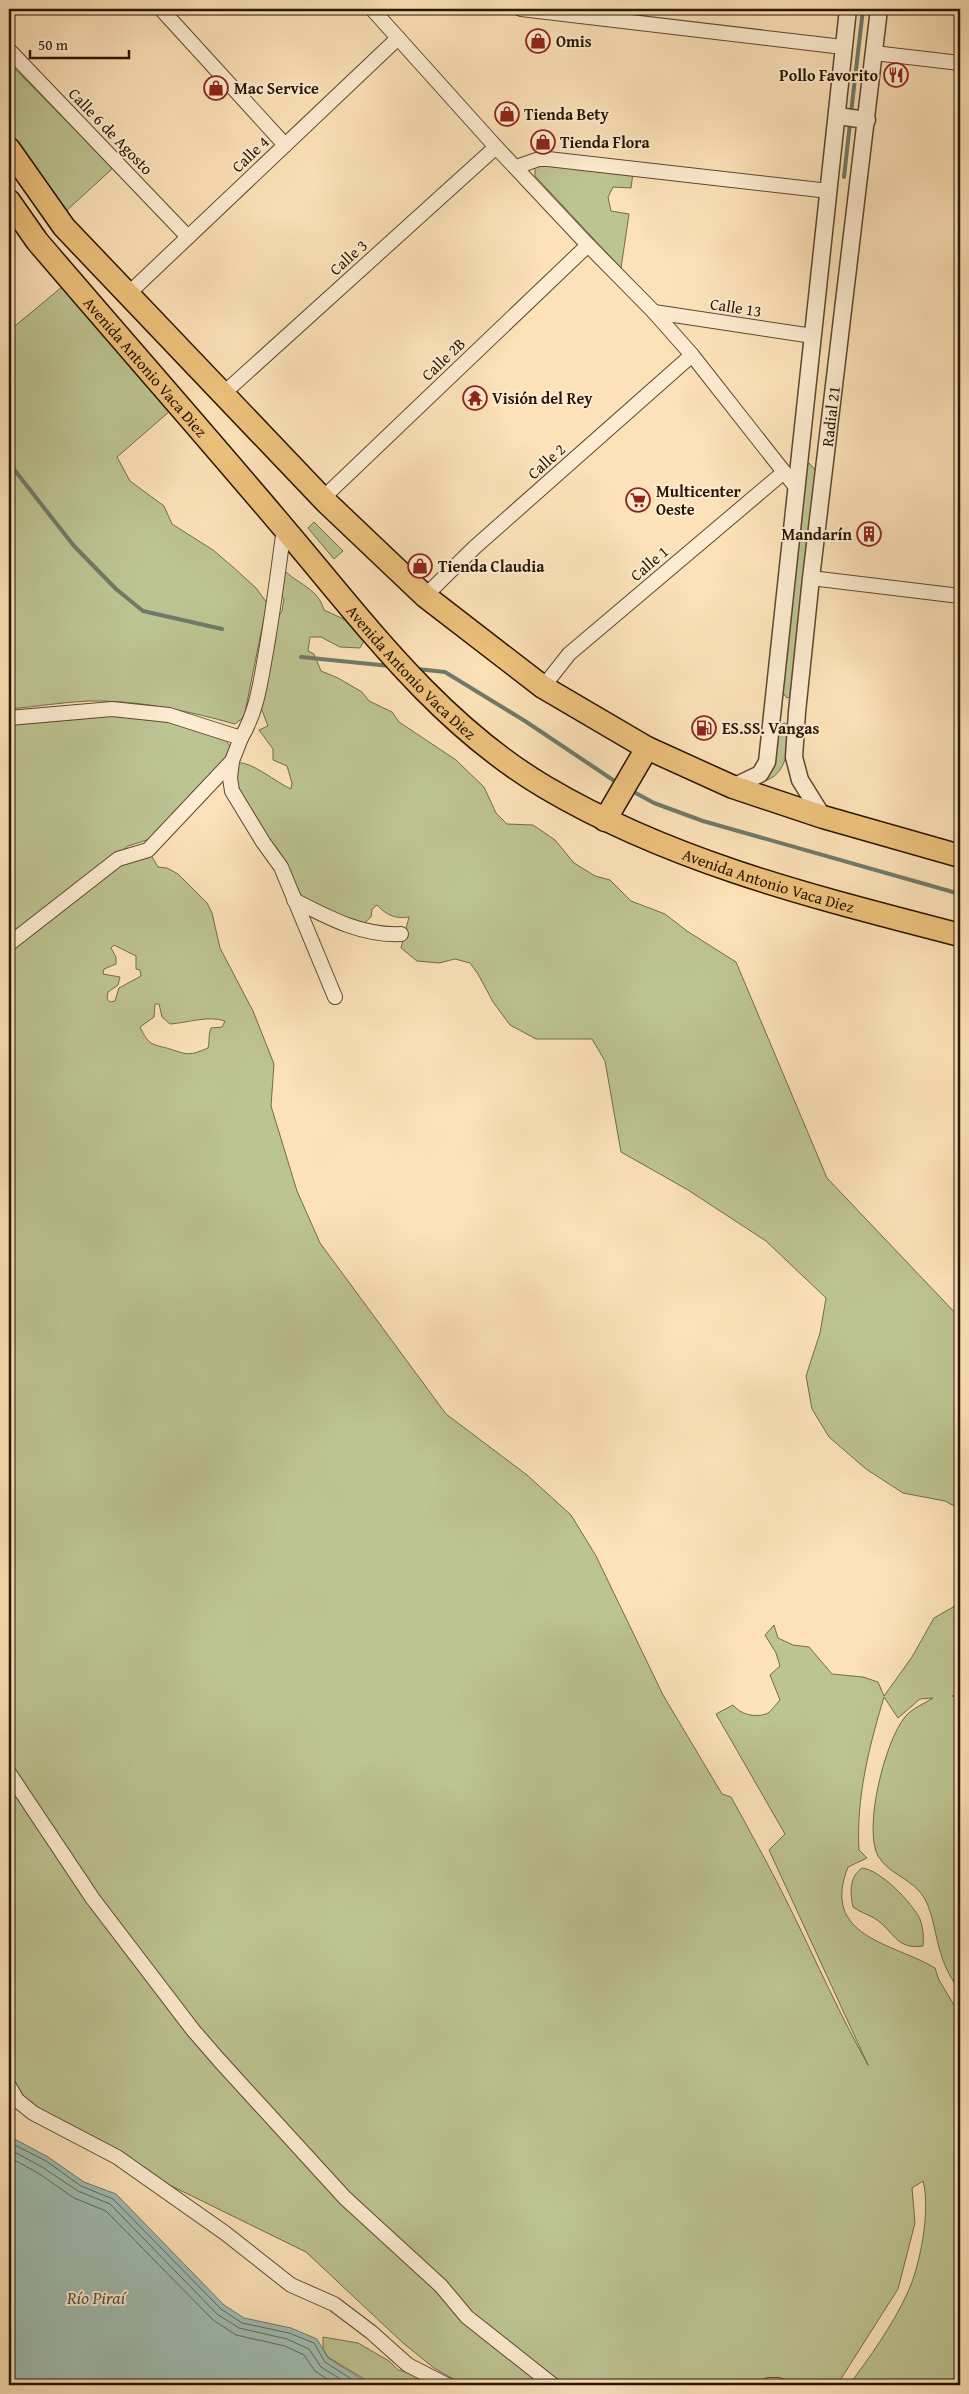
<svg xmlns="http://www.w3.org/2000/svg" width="969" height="2394" viewBox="0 0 969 2394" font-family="'Gentium Book Plus',serif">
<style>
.green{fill:#bcc492;stroke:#716c49;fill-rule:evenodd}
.water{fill:#9fbdb2;stroke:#6f7a6b}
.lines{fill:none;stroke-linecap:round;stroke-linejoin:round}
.shore{stroke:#626959;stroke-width:1}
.stream{stroke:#6f7a6b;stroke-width:4}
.minor-casing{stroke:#5c482e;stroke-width:16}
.tertiary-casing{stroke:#5c482e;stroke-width:19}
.trunk-casing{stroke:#261500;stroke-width:25}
.minor{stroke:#feecd2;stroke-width:14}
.tertiary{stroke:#feecd2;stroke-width:16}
.trunk{stroke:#eec17c;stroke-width:22}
.labels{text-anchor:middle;stroke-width:4;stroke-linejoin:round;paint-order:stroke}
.poi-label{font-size:16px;font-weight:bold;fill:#261500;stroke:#feecd2;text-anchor:start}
.street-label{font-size:16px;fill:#261500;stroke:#feecd2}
.water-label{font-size:18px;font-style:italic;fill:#50503e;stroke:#feecd2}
</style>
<rect width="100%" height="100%" fill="#fde2b9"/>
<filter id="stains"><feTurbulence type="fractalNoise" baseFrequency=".004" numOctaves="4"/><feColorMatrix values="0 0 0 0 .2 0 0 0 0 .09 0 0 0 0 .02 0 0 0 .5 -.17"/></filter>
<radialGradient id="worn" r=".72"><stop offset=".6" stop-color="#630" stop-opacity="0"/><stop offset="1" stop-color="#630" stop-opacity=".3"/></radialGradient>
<g class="green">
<polygon points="9,63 113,168 65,212 9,130"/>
<polygon points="535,165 633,173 631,188 613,187 608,197 611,211 629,214 621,268 535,176"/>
<path d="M63 286 170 411 117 457 130 481 164 506 172 524 213 550 233 567 256 588 267 603 244 717 235 724C188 711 139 700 89 701 62 702 35 707 9 709V331Z"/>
<polygon points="809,463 818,473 793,696 787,698 782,692 805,465"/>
<polygon points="314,522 343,551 334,559 308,528"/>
<path d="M283 569C297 584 318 588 324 610L350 622 365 639 360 648 340 647 321 637H310L308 651 314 654 321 671 338 678 362 692 369 701 392 712 399 722 456 760 484 787 496 813 507 824 533 825 555 840 574 863 595 876 610 880 631 901 665 914 687 931 736 962 827 1178 960 1318V1509L945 1501 903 1493 866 1469 829 1437 812 1409 806 1376 820 1333 826 1298 766 1241 688 1190 621 1152 605 1061 592 1039H536L510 1025 493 1002 478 974 470 963 455 959 439 963 417 961 401 948 409 917C394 919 387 915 377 905L372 909 371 917 361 926 351 923 346 917 332 913 325 907 311 904 301 897 264 830 245 804 236 780 238 763C251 761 277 783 291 789L292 783 287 766 273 760V749L259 730 268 726 260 705 276 620 282 611 284 599 281 595Z"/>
<polygon points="100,714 174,722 222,736 233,750 228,759 150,839 128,846 9,940 9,725 81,719"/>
<path d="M784 723 789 725C788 750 788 779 756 783L775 761 780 726Z"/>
<path d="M151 855 158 867 167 868 178 874 207 903 212 913 220 948 253 1011 274 1064 271 1106 297 1191 320 1243 446 1414 527 1475 571 1515 596 1556 663 1695 722 1794 731 1797C752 1835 773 1873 792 1912 817 1963 840 2015 868 2065L769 1850 785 1834 716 1714 733 1705C740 1714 754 1718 766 1714 771 1712 776 1704 780 1700L770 1675 780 1666 776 1653 765 1635 774 1625 778 1638 793 1645 809 1647 832 1674 863 1677 878 1682 884 1696 912 1657 934 1618 960 1603V1695L952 1696 960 1697V1991C952 1980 945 1968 941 1954 935 1936 934 1917 925 1899 914 1879 889 1875 878 1856 863 1828 885 1741 905 1717 912 1708 924 1704 933 1698L920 1699 898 1718 884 1697C869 1747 856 1798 859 1850L867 1858 848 1867C820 1937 893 1943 935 1968L939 1980 960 2015V2133L958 2147 960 2162V2385H849C870 2357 892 2326 907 2294 920 2267 931 2210 923 2181L912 2188 915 2223 898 2289 837 2385H794L784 2379 774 2378 758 2385H561L492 2332 365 2210 217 2052 138 1952 9 1766V948L118 862ZM114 945 136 956V969L140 970 141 976 119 988 115 1001 110 1002 107 999 108 992 118 985 120 977 103 974 104 969 116 964V957L111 948ZM155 1004H159L162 1017 170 1024C187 1023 208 1015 225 1021L222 1027 211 1028C208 1035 210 1040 208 1048 189 1056 188 1055 170 1049 152 1044 149 1046 140 1027L154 1017Z"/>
<polygon points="9,1781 275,2129 548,2385 461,2385 457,2381 434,2368 403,2343 306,2252 145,2173 33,2109 15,2088 9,2077"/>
<path d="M862 1868C881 1870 912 1903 920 1919 923 1928 924 1937 923 1946 895 1950 895 1931 874 1918 867 1914 860 1912 853 1907 850 1893 849 1877 862 1868Z"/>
<polygon points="323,2337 358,2343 389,2361 398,2370 406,2372 413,2371 435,2385 374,2385 328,2357 323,2349"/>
</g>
<polygon class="water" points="9,2136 48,2157 84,2182 116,2194 224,2305 244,2318 291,2328 317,2339 328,2358 371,2385 9,2385"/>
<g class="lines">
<g class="shore">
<polyline points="9,2142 46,2161 81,2186 113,2199 221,2309 242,2323 289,2333 314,2343 325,2362 361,2385"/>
<polyline points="9,2149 42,2167 78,2191 110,2204 217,2314 239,2328 287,2339 309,2349 321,2367 350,2385"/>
<polyline points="9,2157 38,2173 74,2198 106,2211 213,2320 236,2335 285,2346 304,2355 315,2371 336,2385"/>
</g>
<g class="stream">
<polyline points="851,113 863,9"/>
<polyline points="844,177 850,123"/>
<polyline points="9,463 74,546 116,589 143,611 222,629"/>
<polyline points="301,657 390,666"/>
<polyline points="417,669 445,672 525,721 619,784"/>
<polyline points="632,791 654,803 703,821 960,894"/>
</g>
<g class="minor-casing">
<g id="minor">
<polyline points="161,9 285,145"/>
<polyline points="372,9 496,147 588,245 654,312 692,355 795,486"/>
<polyline points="521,9 843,47"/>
<polyline points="9,50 188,237"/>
<polyline points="874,53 960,63"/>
<polyline points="516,167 539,159 548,159 829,191"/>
<polyline points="127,295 398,38"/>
<polyline points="654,312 813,336"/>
<polyline points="224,393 496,147"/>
<polyline points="323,498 588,245"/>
<polyline points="811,578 960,596"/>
<polyline points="425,596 475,547 692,355"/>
<polyline points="543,687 569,654 784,472"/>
<polyline points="9,718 112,709 169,715 241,738 232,761 230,778 232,791 263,842 281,867 335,997"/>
<path d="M241 738C256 713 260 686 265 657 273 614 278 571 284 528"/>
<path d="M294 900C329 918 362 936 401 934"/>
<polyline points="9,944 118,859 148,850 232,761"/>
<polyline points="9,1773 93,1899 193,2030 219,2060 345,2198 441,2286 467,2317 553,2385"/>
<polyline points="9,2086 17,2100 33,2113 117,2157 225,2233 291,2285 334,2304 371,2332 408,2365 447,2385"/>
<polyline points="769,2385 778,2385"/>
</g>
</g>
<g class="tertiary-casing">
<g id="tertiary">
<polyline points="837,116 867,120"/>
<polyline points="733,787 760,774 767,762 848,9"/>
<path id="s1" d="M823 817 800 780 794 757 797 712 811 578 879 9"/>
</g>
</g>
<g class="trunk-casing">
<g id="trunk">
<polyline points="9,149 64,227 326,502 425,596 543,687 647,748 733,787 823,817 960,856"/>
<path id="s2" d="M9 201 37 241C119 337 202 431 283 527 363 621 437 723 545 787 673 863 818 898 960 935"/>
<polyline points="605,820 647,748"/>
</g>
</g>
<use href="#minor" class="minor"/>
<use href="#tertiary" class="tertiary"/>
<use href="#trunk" class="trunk"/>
</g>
<defs>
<g id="shop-ring" transform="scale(1.25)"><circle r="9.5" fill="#feecd2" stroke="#8f2418" stroke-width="1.5"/><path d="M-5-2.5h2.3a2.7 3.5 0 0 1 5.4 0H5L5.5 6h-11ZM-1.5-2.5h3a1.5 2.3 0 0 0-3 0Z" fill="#8f2418"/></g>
<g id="restaurant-ring" transform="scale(1.25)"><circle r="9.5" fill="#feecd2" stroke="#8f2418" stroke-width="1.5"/><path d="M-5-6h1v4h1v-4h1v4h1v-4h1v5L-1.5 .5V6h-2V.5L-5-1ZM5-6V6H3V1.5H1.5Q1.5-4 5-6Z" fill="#8f2418"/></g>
<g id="temple-ring" transform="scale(1.25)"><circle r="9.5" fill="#feecd2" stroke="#8f2418" stroke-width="1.5"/><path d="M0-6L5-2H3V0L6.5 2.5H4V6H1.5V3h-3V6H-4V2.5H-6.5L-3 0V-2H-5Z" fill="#8f2418"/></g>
<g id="supermarket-ring" transform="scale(1.25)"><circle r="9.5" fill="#feecd2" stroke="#8f2418" stroke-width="1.5"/><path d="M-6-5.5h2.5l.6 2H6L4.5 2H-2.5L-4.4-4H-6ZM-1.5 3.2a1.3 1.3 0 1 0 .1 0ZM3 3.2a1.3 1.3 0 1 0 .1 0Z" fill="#8f2418"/></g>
<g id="building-ring" transform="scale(1.25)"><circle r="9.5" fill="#feecd2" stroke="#8f2418" stroke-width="1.5"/><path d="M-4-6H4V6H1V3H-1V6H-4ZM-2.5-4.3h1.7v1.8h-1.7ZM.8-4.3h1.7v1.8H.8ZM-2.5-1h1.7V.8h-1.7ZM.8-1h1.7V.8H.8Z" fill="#8f2418"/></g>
<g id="fuel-ring" transform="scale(1.25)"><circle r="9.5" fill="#feecd2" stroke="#8f2418" stroke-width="1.5"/><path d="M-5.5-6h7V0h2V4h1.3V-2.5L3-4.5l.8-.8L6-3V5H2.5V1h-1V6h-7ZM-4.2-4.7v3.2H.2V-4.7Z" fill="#8f2418"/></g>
</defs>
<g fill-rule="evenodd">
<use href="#shop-ring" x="538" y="41"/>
<use href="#restaurant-ring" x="896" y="75"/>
<use href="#shop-ring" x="216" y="88"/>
<use href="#shop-ring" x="507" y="114"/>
<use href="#shop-ring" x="543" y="142"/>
<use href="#temple-ring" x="475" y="398"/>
<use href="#supermarket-ring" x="638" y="500"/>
<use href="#building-ring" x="869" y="534"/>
<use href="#shop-ring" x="420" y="566"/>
<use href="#fuel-ring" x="704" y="728"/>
</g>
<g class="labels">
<g class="poi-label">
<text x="556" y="47">Omis</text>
<text x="878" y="81" text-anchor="end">Pollo Favorito</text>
<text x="234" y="94">Mac Service</text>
<text x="524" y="120">Tienda Bety</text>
<text x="560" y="148">Tienda Flora</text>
<text x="492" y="404">Visión del Rey</text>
<text x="656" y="497">Multicenter<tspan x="656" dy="18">Oeste</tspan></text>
<text x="852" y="540" text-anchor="end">Mandarín</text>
<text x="438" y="572">Tienda Claudia</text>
<text x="722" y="734">ES.SS. Vangas</text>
</g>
<g class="street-label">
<text transform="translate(111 131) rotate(46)" y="6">Calle 6 de Agosto</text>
<text transform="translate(250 154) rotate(-44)" y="6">Calle 4</text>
<text transform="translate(348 257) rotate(-42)" y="6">Calle 3</text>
<text transform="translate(736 307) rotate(9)" y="6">Calle 13</text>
<text transform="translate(443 359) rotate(-44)" y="6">Calle 2B</text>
<text dy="6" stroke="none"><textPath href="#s2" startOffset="215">Avenida Antonio Vaca Diez</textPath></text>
<text dy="6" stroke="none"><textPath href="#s1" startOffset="410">Radial 21</textPath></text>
<text transform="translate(546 461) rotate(-42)" y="6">Calle 2</text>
<text transform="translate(649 563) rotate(-41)" y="6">Calle 1</text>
<text dy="6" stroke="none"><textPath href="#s2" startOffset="620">Avenida Antonio Vaca Diez</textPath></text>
<text dy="6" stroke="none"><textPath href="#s2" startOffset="1040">Avenida Antonio Vaca Diez</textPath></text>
</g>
<g class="water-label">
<text x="96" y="2304">Río Piraí</text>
</g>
</g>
<rect width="969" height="2394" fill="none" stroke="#fde2b9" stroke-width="30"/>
<rect x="10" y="10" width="949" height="2374" fill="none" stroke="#261500" stroke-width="2.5"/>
<rect x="15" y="15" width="939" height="2364" fill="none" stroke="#261500"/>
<path d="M30 50v8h99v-8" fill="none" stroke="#261500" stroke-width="2.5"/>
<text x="38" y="50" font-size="15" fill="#261500" stroke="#feecd2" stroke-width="4" paint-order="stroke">50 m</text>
<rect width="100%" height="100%" filter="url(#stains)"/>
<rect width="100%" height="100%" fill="url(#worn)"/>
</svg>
